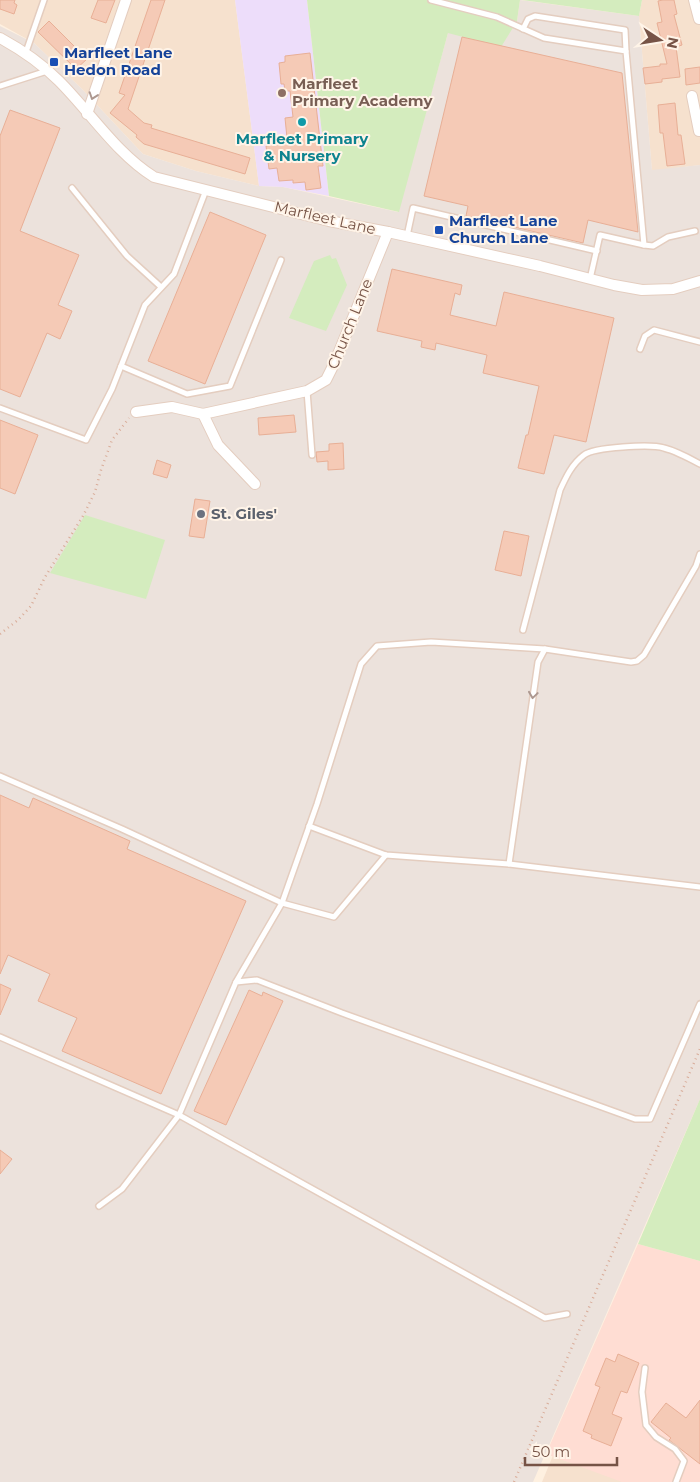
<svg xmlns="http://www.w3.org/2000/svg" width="700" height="1482" viewBox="0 0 700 1482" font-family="Montserrat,sans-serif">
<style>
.residential{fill:#f6e1ce}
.commercial{fill:#ffddd3}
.industrial{fill:#ece2dc}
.education{fill:#edddfa}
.green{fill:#d4ecbe}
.building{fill:#f5cab6;stroke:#e8af96}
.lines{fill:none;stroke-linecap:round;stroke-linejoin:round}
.lane-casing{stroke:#e4cdbf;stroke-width:8}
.street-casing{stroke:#e4cdbf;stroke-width:12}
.path{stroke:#d9ad9a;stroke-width:2.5;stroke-dasharray:1 4;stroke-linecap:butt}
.lane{stroke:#fff;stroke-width:5}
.street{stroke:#fff;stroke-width:10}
.oneway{stroke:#ad9890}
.transit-dot{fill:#1a4fb4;stroke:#fff4e8;stroke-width:2}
.education-dot{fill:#8d6e63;stroke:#fff4e8;stroke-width:2}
.culture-dot{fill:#0f9aa8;stroke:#fff4e8;stroke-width:2}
.worship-dot{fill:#6b7280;stroke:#fff4e8;stroke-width:2}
.labels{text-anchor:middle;stroke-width:4;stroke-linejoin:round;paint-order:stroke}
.transit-label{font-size:15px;font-weight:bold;fill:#164399;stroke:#fff4e8;text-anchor:start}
.education-label{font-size:15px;font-weight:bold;fill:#785e54;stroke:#fff4e8;text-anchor:start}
.culture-label{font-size:15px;font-weight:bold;fill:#0d838f;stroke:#fff4e8}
.street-label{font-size:15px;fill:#765346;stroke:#fff4e8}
.worship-label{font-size:15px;font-weight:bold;fill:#5b616d;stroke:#fff4e8;text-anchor:start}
</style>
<rect width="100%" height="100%" fill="#fef0e0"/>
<g class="residential">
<polygon points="0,0 235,0 259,186 196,171 143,154 81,88 34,43 0,24"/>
<polygon points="642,0 700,0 700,165 652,171 639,16"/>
<polygon points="554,1453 630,1482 542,1482"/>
</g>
<polygon class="commercial" points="638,1244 700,1261 700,1482 622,1482 546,1454"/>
<polygon class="industrial" points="520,0 639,16 652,170 700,165 700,1099 533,1482 0,1482 0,26 34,43 81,88 143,154 196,171 259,186 283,187 398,212 448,33 517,21"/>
<polygon class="education" points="235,0 307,0 329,196 283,187 259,186"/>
<g class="green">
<polygon points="307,0 520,0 517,21 501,47 448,33 399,212 329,196"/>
<polygon points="522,0 642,0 639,16"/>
<polygon points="330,255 332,259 336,258 347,285 326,331 289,318 314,261"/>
<polygon points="85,515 165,540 146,599 50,573"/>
<polygon points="700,1099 700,1261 638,1244"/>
</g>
<g class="building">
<polygon points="0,0 15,0 14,3 17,5 14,14 0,9"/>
<polygon points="98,0 115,0 106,23 91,18"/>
<polygon points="151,0 165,0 128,109 144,123 152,125 151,128 250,158 245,174 144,144 136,137 137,135 110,113 125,95 119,93"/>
<polygon points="663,0 674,0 677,14 674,15 682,45 676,47 680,77 662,79 662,82 645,84 643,68 660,66 660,64 667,64 657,23 662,22 658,1"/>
<polygon points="49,21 87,59 76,69 38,32"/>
<polygon points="462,37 622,73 638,232 588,220 583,243 466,216 468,206 424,196"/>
<polygon points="310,53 323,166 318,166 321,188 306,190 305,182 293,183 293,180 279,181 277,168 269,169 266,146 272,145 271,140 287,138 285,118 293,117 290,91 285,91 284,84 281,84 279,63 285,62 285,56"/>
<polygon points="700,67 700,83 686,85 685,69"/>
<polygon points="675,103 678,135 681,135 685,164 667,166 663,133 660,133 658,105"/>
<polygon points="10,110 60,128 20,231 79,255 58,305 72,311 60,339 47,333 20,397 0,389 0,136"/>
<polygon points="210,212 266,235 205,384 148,361"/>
<polygon points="392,269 462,285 460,295 455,293 450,315 496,326 504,292 614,318 586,442 554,435 544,474 518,468 526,435 528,435 539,386 483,373 487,355 436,343 435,350 421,347 422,341 377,331"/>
<polygon points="294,415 296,432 259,435 258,418"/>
<polygon points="0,420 38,435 15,494 0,488"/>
<polygon points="343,443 344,469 328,470 328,461 317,462 316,452 329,451 329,444"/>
<polygon points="157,460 171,465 167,478 153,474"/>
<polygon points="195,499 210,501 204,538 189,536"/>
<polygon points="504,531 529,536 521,576 495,570"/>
<polygon points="0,795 29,808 33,798 130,841 127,849 246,901 161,1094 62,1051 77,1018 38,1001 50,974 8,955 0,974"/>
<polygon points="0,984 11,989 0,1015"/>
<polygon points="249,990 262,996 263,992 283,1001 226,1125 194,1111"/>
<polygon points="0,1150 12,1159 0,1174"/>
<polygon points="618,1354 639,1363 627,1393 621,1391 612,1414 622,1418 611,1446 591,1438 592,1435 583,1431 600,1387 595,1385 606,1358 615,1362"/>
<polygon points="700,1400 700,1464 669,1440 671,1438 651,1422 666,1403 686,1418"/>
</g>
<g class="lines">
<g class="lane-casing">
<g id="lane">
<polyline points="431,0 497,17 544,38 626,51 644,245 600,235 590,279"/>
<polyline points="523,29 528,19 535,16 625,30 626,51"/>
<polyline points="26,52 44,0"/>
<polyline points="0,86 47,71"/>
<polyline points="72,188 127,256 161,287"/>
<polyline points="407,236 413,208 597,251"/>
<polyline points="644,245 653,246 668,237 695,231"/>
<polyline points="640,349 645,336 654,330 700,342"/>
<polyline points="121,366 187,394 230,386 281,260"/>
<polyline points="307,391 312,455"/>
<polyline points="0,408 86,440 112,389 145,305 174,274 206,190"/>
<path d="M523 630 560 490C566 477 572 464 584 455 594 447 651 444 664 448 676 451 689 458 700 464"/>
<polyline points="0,776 122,829 282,903 334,917 386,855"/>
<polyline points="309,826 386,855 509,864 700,887"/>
<polyline points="509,864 538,662 545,649"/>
<polyline points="236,982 282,903 317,804 361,664 377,646 431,642 545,649 631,662 637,661 644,655 696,566 700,554"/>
<polyline points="0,1037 179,1115 545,1318 567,1314"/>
<polyline points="99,1206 122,1189 179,1115 236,982 257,980 342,1013 635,1119 650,1119 700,1004"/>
<polyline points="645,1368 642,1392 646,1425 656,1437 675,1449 684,1461 676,1482"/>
</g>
</g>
<g class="street-casing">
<g id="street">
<polyline points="694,0 699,19"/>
<path d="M0 38C22 50 41 63 59 81 91 113 116 153 154 177L329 221 388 232 540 266 614 285 642 290 673 289 700 281"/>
<polyline points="692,96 699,131 700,131"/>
<polyline points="87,114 126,0"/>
<polyline points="136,412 172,407 203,414"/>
<polyline points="255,484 218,445 203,414 307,391 326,380 334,364 388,232"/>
</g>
</g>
<g class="path">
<polyline points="0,634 18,620 31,606 45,577 83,516 95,492 101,470 112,440 129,418"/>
<polyline points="514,1482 700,1049"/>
</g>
<use href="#lane" class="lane"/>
<use href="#street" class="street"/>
</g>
<defs><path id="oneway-chevron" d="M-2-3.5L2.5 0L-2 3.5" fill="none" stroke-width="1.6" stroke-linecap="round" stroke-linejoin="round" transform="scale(1.25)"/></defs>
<g class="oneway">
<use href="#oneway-chevron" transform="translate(93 96) rotate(109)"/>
<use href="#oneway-chevron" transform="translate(533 695) rotate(98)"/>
</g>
<g class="transit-dot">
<rect x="49" y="57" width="10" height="10" rx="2.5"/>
<rect x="434" y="225" width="10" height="10" rx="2.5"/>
</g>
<circle class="education-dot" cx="282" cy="93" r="5"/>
<circle class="culture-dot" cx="302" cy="122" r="5"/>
<circle class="worship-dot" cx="201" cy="514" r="5"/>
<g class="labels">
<g class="transit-label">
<text x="64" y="58">Marfleet Lane<tspan x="64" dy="17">Hedon Road</tspan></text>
<text x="449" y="226">Marfleet Lane<tspan x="449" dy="17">Church Lane</tspan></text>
</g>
<g class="education-label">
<text x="292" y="89">Marfleet<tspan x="292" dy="17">Primary Academy</tspan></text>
</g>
<g class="culture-label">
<text x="302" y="144">Marfleet Primary<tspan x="302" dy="17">&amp; Nursery</tspan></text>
</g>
<g class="street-label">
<text transform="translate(325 218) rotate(13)" y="5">Marfleet Lane</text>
<text transform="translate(350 324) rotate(-68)" y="5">Church Lane</text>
</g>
<g class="worship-label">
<text x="211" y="519">St. Giles'</text>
</g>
</g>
<g transform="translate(660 40) rotate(102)" stroke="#fff4e8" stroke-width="4" paint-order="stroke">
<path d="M0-4L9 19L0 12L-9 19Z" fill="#765346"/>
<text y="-8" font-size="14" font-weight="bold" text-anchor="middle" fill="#765346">N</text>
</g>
<path d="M525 1457v8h92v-8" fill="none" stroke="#765346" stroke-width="2.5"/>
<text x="532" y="1457" font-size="15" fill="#765346" stroke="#fff4e8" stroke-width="4" paint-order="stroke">50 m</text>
</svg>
